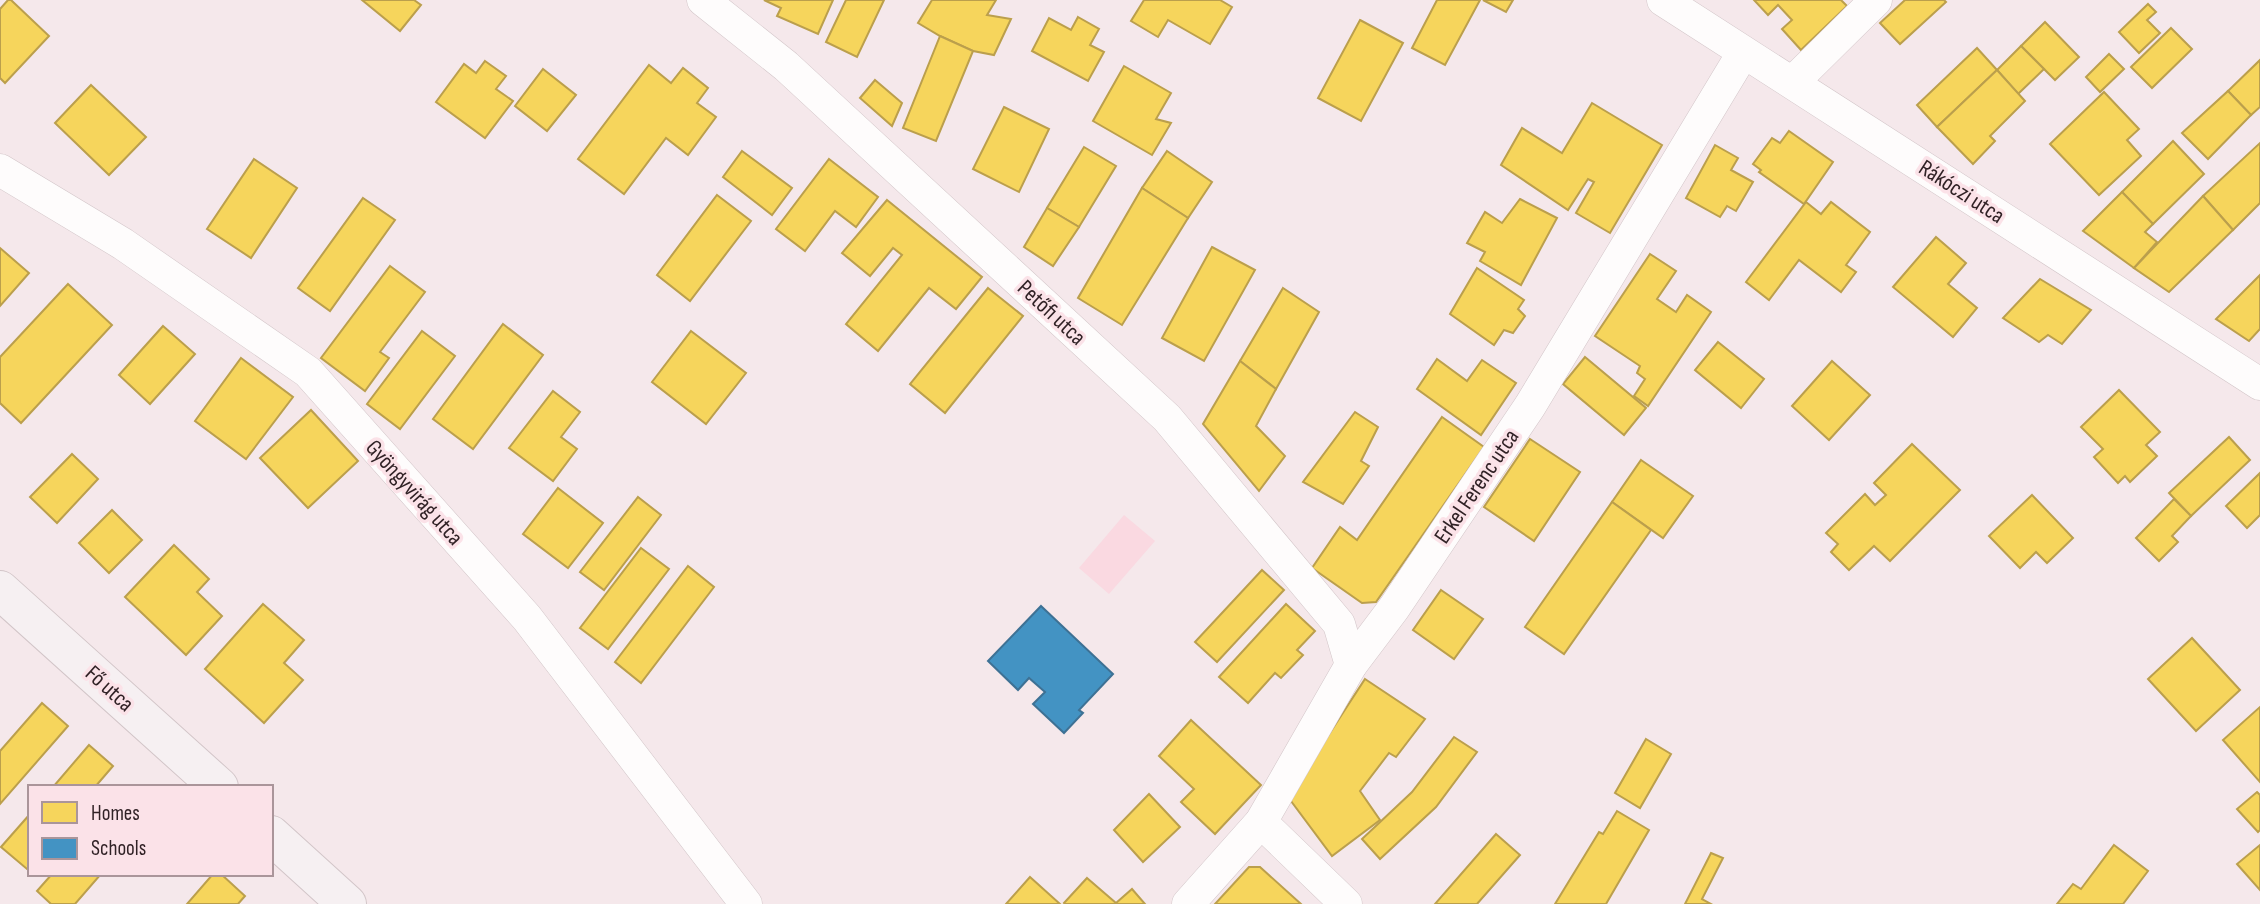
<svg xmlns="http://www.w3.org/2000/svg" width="2260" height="904" viewBox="0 0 2260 904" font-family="'Sofia Sans Condensed',sans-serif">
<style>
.green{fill:#fad9e1}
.homes{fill:#f6d55c;stroke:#bb9f4c;stroke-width:2}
.schools{fill:#4393c3;stroke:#3e7194;stroke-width:2}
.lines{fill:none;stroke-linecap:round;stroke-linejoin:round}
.street-casing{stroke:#d2c5c8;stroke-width:33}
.secondary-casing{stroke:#d2c5c8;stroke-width:40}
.street{stroke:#fefcfc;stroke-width:32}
.secondary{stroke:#f6f0f2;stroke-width:38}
.labels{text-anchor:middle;stroke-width:7;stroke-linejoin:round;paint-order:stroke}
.street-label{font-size:23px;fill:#312226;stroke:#fbe2e8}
</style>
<rect width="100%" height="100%" fill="#f5e8eb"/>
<polygon class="green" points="1124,515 1155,541 1109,594 1079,568"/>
<g class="homes">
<polygon points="8,0 11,0 49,36 5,83 0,78 0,9"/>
<polygon points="362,0 414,0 421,5 400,31"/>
<polygon points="764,0 833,0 818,34 777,16 781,8"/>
<polygon points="846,0 884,0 857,57 826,42"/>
<polygon points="932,0 996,0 987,15 1011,19 994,55 973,51 940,36 918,23"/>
<polygon points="1144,0 1220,0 1232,7 1210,44 1168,20 1158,37 1131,21"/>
<polygon points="1437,0 1480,0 1445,65 1412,48"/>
<polygon points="1483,0 1513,0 1506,12"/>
<polygon points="1754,0 1841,0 1847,6 1801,50 1782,29 1792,20 1778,5 1768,15"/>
<polygon points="1905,0 1944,0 1946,2 1900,44 1880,23"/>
<polygon points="2148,4 2156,12 2147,20 2160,33 2139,53 2119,32"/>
<polygon points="1078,17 1099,29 1090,45 1104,52 1088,81 1032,51 1049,18 1071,30"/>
<polygon points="1360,20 1403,43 1361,121 1318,98"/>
<polygon points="2045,22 2079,57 2055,80 2021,46"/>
<polygon points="2171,28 2192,49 2152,88 2131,67"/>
<polygon points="940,36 973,51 936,141 903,128"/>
<polygon points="2021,46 2044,69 2018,94 1997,70"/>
<polygon points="1977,48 1997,70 1937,127 1917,105"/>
<polygon points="2109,54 2124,69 2100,92 2086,77"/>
<polygon points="2260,60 2260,107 2251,115 2228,91"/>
<polygon points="485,61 506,76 496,89 513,101 485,138 436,102 464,64 476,73"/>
<polygon points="649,65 671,83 683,68 708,88 697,103 716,117 688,155 666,138 624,194 578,159"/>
<polygon points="1124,66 1171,93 1156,119 1171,123 1152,155 1093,121"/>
<polygon points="543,69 576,95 547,131 515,106"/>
<polygon points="1997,70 2025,101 1990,136 1995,141 1973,164 1937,127"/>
<polygon points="875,80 902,103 892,126 860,98"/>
<polygon points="91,85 146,137 109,175 55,123"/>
<polygon points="2228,91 2251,115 2208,159 2182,133"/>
<polygon points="2104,92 2139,129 2127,140 2141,156 2099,195 2050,144"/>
<polygon points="1592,103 1662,145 1610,233 1576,213 1594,182 1588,179 1568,210 1501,165 1522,128 1562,153"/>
<polygon points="1004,107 1049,129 1019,192 973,169"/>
<polygon points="1789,131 1833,162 1804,204 1759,172 1761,170 1753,164 1772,138 1780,143"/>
<polygon points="2173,141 2204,174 2153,224 2122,192"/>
<polygon points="2260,143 2260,203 2233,230 2203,196"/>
<polygon points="1715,145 1738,158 1731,170 1753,182 1736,211 1727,206 1720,217 1686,198"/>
<polygon points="1084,147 1116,166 1079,227 1047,208"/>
<polygon points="742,151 792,188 772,215 723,177"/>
<polygon points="1167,151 1212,182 1188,218 1142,188"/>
<polygon points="254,159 297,188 251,258 207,229"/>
<polygon points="829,159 878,197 856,227 835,211 805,251 776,229"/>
<polygon points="1142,188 1188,218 1122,325 1078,298"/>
<polygon points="2122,192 2153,224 2145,232 2157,242 2134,268 2083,231"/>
<polygon points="717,195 751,221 690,301 657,275"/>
<polygon points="2203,196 2233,230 2169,292 2134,268"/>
<polygon points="363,198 395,220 330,311 298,288"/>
<polygon points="1520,199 1557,218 1521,285 1480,261 1485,252 1467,243 1485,212 1502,223"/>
<polygon points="887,200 982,277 956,309 929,288 878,351 846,324 902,255 893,248 870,276 842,253"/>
<polygon points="1806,202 1821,214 1831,202 1870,232 1846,265 1856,272 1841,292 1799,260 1769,300 1746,282"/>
<polygon points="1047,208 1079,227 1053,266 1024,247"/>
<polygon points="1936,237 1966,263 1948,284 1977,308 1953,337 1893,287"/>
<polygon points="1212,247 1255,270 1204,361 1162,338"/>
<polygon points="0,248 29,273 0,306"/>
<polygon points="1650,254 1676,271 1657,299 1676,312 1687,295 1711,312 1648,406 1634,396 1645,379 1637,373 1640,366 1595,336"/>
<polygon points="390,266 425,292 380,352 389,358 365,391 321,358"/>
<polygon points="1477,268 1524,300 1518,309 1525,316 1513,333 1504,330 1494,345 1450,314"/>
<polygon points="2260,275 2260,329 2249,341 2216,319"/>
<polygon points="2040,279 2091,310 2062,344 2048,335 2039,342 2003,318"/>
<polygon points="68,284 112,325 21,423 0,403 0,357"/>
<polygon points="988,288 1023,316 945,413 910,384"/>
<polygon points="1283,288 1319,312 1276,389 1240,361"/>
<polygon points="503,324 543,355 473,449 433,419"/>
<polygon points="163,326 195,354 150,404 119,375"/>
<polygon points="422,331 455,356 400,429 367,404"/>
<polygon points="691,331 746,373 706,424 652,382"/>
<polygon points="1718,342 1764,379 1741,408 1695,370"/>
<polygon points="1585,357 1646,408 1624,435 1563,384"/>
<polygon points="241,358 293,397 246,459 195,421"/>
<polygon points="1437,359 1467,381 1482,360 1516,383 1481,435 1417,389"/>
<polygon points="1240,361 1276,389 1256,426 1285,456 1259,491 1203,424"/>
<polygon points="1832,361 1870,395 1829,440 1792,406"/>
<polygon points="2119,390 2160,432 2146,445 2157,456 2130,482 2125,476 2118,483 2094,457 2103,449 2081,427"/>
<polygon points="553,391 580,412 561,437 577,449 553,481 509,448"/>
<polygon points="311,410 358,461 308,508 260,458"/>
<polygon points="1355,412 1378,427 1361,461 1369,466 1343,504 1303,482"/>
<polygon points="1442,417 1484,447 1376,602 1362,603 1312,568 1340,527 1357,540"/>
<polygon points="2229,437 2250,460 2191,516 2169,493"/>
<polygon points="1530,439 1580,472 1534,541 1484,507"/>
<polygon points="1912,444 1960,490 1890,561 1874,546 1849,570 1831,552 1838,544 1826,533 1865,494 1875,505 1886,495 1874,483"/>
<polygon points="72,454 98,479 57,523 30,497"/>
<polygon points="1641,460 1693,496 1663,538 1612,502"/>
<polygon points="2260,473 2260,515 2247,528 2226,506"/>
<polygon points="558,488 603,523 568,568 523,534"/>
<polygon points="2032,495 2073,538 2047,563 2036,552 2020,568 1989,536"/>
<polygon points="638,497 661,515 604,590 580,572"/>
<polygon points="2174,499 2191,516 2172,536 2178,542 2159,561 2136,538"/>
<polygon points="1612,502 1651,530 1564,654 1525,627"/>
<polygon points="112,510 142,540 109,573 79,543"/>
<polygon points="174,545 209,579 197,592 222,616 186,655 125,597"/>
<polygon points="641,548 669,569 608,649 580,628"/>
<polygon points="688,566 714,587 641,683 615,662"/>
<polygon points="1262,570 1284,590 1217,662 1195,642"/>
<polygon points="1441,590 1483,619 1454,659 1413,630"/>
<polygon points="263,604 304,640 284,663 303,680 264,723 205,669"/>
<polygon points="1286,604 1315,631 1297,650 1303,655 1281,678 1275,673 1248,703 1219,677"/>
<polygon points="2192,638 2240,690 2196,731 2148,679"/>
<polygon points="1365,679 1425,719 1396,757 1389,753 1360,791 1380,820 1332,856 1288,797"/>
<polygon points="42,703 68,726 0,804 0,751"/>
<polygon points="2260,707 2260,782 2223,740"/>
<polygon points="1191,720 1261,785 1215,834 1181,802 1194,789 1159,756"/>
<polygon points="1454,737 1477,752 1436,807 1380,859 1362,839 1412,792"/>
<polygon points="1646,739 1671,754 1640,808 1615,793"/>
<polygon points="89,745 113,766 95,787 53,787"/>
<polygon points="2257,792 2260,795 2260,830 2258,832 2237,809"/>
<polygon points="1149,794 1180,827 1143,862 1114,830"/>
<polygon points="1617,811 1649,830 1606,904 1555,904 1599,832 1603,834"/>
<polygon points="30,814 30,866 27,869 1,847"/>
<polygon points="1496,834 1520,855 1477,904 1435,904"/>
<polygon points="2114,845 2148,871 2123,904 2057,904 2073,884 2081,889"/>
<polygon points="2260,845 2260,890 2237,864"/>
<polygon points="1711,853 1723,858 1702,899 1711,904 1685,904"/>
<polygon points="1249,867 1260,867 1301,904 1215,904"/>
<polygon points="52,874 101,874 75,904 51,904 37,891"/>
<polygon points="213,874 221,874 245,896 238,904 187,904"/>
<polygon points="1030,877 1060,904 1006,904"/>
<polygon points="1087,878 1116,903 1132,889 1145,904 1065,904 1064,903"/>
</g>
<polygon class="schools" points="1041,606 1113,674 1079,710 1083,713 1064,733 1033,704 1045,692 1029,678 1018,690 988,661"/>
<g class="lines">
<g class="street-casing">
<g id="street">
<polyline points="703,0 786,66 1167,418 1339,624 1351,665"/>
<polyline points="1663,0 2260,384"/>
<polyline points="1793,82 1876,0"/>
<polyline points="0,170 123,244 308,372 527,618 746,904"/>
<polyline points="1261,822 1346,904"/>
<polyline points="1188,904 1261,822 1351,665 1394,608 1530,406 1743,53"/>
</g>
</g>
<g class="secondary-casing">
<g id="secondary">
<polyline points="0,590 219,787"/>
<polyline points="271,835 347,904"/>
</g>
</g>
<use href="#street" class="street"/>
<use href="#secondary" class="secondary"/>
</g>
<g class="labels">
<g class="street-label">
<text transform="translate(1962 191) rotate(33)" y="8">Rákóczi utca</text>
<text transform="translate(1052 312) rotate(43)" y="8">Petőfi utca</text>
<text transform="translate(1476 486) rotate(-56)" y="8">Erkel Ferenc utca</text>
<text transform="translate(415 492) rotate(48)" y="8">Gyöngyvirág utca</text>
<text transform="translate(110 688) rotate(42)" y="8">Fő utca</text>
</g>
</g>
<rect x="28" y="785" width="245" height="91" fill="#fbe2e8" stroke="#aa959a" stroke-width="2"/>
<rect x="42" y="802" width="35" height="21" fill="#f6d55c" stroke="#aa959a" stroke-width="2"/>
<text x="91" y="820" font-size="21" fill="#312226">Homes</text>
<rect x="42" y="838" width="35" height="21" fill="#4393c3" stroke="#aa959a" stroke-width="2"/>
<text x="91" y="855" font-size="21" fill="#312226">Schools</text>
</svg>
